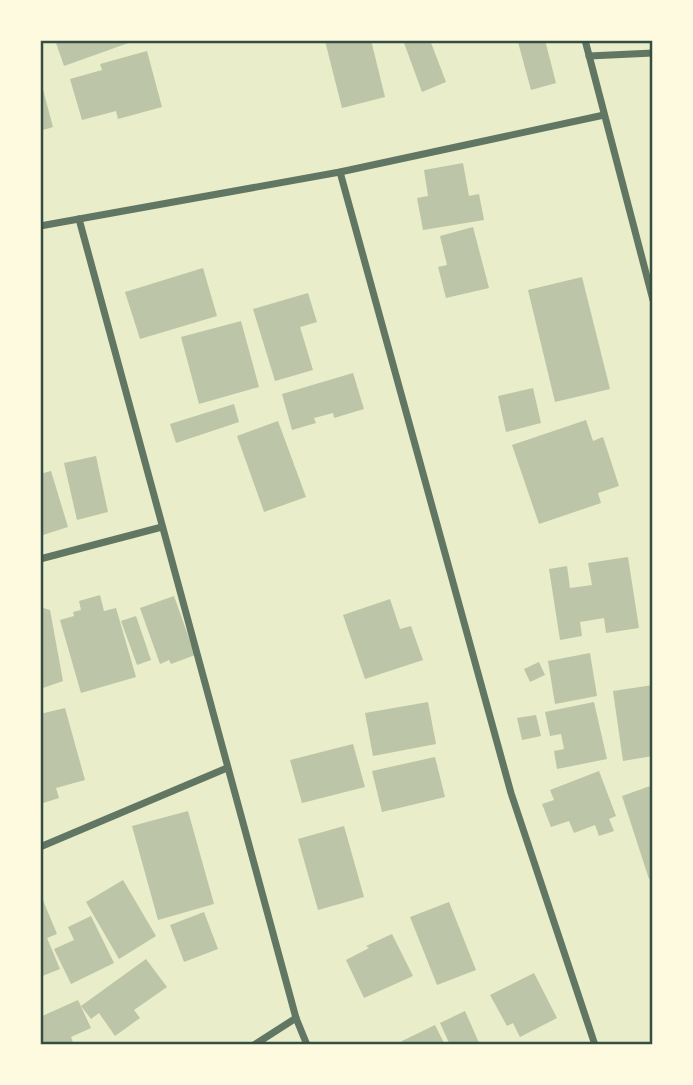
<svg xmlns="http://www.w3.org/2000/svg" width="693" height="1085" viewBox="0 0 693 1085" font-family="'Varela Round',sans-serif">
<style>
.building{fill:#bcc5a7}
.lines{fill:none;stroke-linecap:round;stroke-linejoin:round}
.minor{stroke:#617663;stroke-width:7}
.neatline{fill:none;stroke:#344e41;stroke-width:2.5}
</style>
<rect width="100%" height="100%" fill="#e9edc9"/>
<g class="building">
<polygon points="55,40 134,40 134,41 64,66"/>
<polygon points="371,40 385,97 342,108 325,41"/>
<polygon points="403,40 430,40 446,82 422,92"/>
<polygon points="524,40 545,40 556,83 531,90 518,42"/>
<polygon points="147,51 162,107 118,119 116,111 82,120 70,79 102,70 100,64"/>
<polygon points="41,82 53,127 40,131 40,83"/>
<polygon points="463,163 469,196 479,194 484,220 423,230 417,198 428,196 424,170"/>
<polygon points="473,227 489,288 446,298 438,267 447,265 440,236"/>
<polygon points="203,268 217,316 140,339 125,292"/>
<polygon points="582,277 610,389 555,402 528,290"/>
<polygon points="308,293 317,322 300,327 313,370 275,381 253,309"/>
<polygon points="241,321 259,387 199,404 181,337"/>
<polygon points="353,373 364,409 334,418 333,413 314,418 316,423 292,430 282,394"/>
<polygon points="533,388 541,423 506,432 498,396"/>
<polygon points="234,404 239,422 176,443 170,424"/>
<polygon points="586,420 593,441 603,437 619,486 598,493 601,503 539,524 512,445"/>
<polygon points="278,421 306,497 264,512 237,436"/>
<polygon points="96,456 108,512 77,520 64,463"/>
<polygon points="51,471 68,527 43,535 40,526 40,474"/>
<polygon points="628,557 639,628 606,633 604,618 580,622 582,636 560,640 549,569 567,566 570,588 592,585 588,563"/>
<polygon points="100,595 104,611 116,608 136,677 81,693 60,620 74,616 73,612 81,610 79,601"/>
<polygon points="174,596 195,655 171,664 169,660 160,664 140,608"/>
<polygon points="390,599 400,629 411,626 423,660 365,679 343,615"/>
<polygon points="40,607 50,610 63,681 40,689"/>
<polygon points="136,616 151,660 137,665 121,621"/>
<polygon points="590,653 597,696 555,704 548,661"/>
<polygon points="539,662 545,675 530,682 524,669"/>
<polygon points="653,685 653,756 623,761 613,691"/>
<polygon points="428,702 436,744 373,756 365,713"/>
<polygon points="594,702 607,759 557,769 554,751 564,749 561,734 550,736 545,712"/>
<polygon points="65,708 85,780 56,788 59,798 40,804 40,714"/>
<polygon points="536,715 541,736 522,740 517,718"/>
<polygon points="353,744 365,787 302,803 290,760"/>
<polygon points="435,757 445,797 382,812 372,771"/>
<polygon points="599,771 616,816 609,819 614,831 599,836 595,825 574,833 569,821 551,827 542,804 554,800 550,790"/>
<polygon points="653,785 653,878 649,879 622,796"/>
<polygon points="188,811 214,904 158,920 132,826"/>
<polygon points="344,826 364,897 318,910 298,839"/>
<polygon points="123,880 156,936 119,959 86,902"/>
<polygon points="40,893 57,934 47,938 60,969 40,977"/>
<polygon points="449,902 476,970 437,985 410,917"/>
<polygon points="204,912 218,949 184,962 170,925"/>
<polygon points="91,916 114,963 71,984 54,949 74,940 68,927"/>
<polygon points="392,934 413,976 364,998 346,960 369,948 366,946"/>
<polygon points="146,959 167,987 134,1010 140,1018 115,1036 99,1013 91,1019 81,1006"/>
<polygon points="534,973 557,1018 520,1037 513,1023 507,1026 490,995"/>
<polygon points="78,1000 91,1028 71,1037 74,1045 40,1045 40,1017"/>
<polygon points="465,1011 480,1045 450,1045 440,1023"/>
<polygon points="435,1025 445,1045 403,1045 402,1041"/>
</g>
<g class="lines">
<g class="minor">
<polyline points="585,40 653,300"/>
<polyline points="589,56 653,53"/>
<polyline points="340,172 511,793 595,1045"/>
<polyline points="79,219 296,1018 307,1045"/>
<polyline points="40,226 340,172 604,115"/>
<polyline points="40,559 162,527"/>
<polyline points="40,847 227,768"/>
<polyline points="254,1045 296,1018"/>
</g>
</g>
<rect width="693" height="1085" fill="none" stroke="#fefae0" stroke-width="84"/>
<rect x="42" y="42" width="609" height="1001" class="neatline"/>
</svg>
